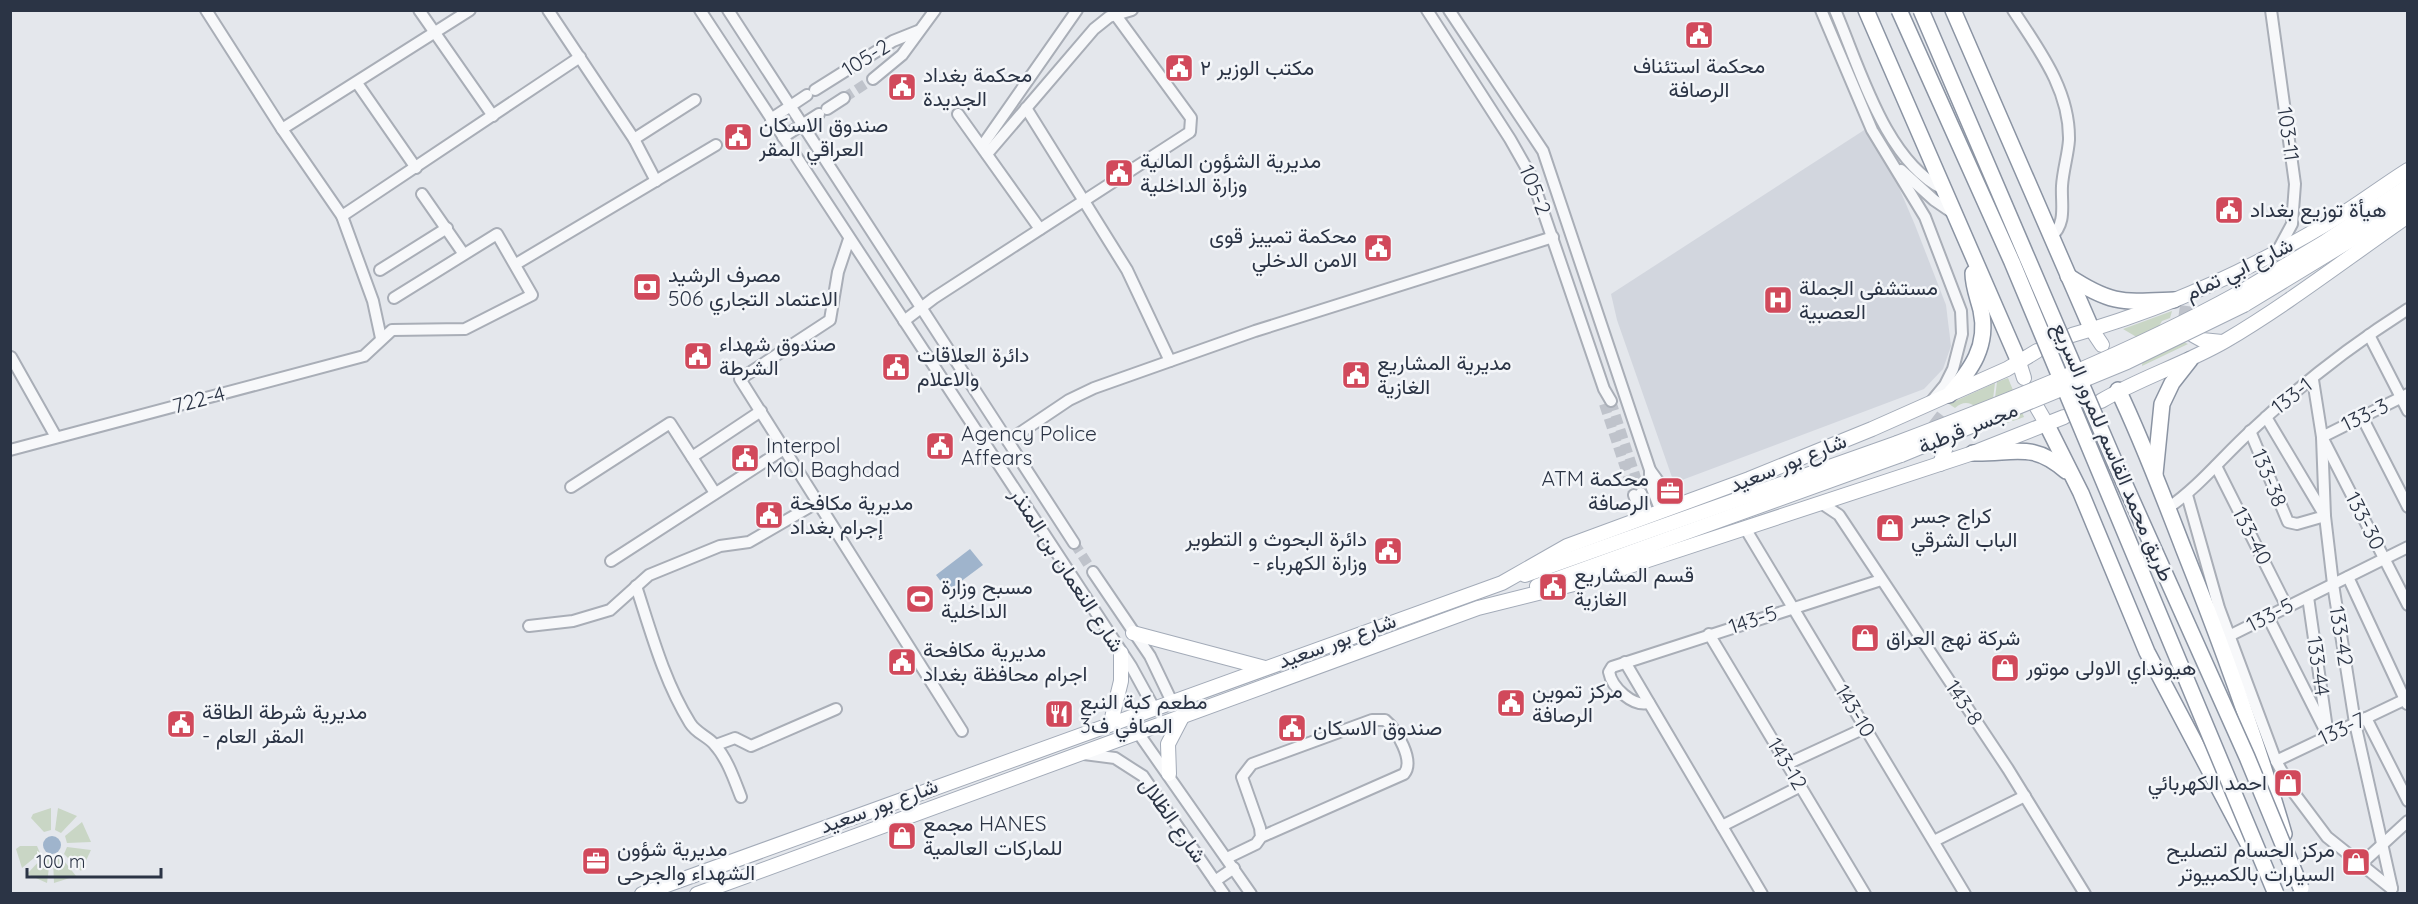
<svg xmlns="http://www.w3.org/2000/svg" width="2418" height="904" viewBox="0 0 2418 904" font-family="Quicksand,Vazirmatn,sans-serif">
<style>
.built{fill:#d2d6de}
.green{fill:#c9d6c5}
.water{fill:#9fb4cc}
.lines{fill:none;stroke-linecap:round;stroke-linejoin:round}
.minor-tunnel{stroke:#bfc3cb;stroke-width:10;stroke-dasharray:10 5;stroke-linecap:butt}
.major-tunnel{stroke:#bfc3cb;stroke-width:14;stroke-dasharray:14 7;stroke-linecap:butt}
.minor-casing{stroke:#a9aeb7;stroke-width:14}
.major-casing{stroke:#a3abb8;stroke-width:16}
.highway-casing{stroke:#8b94a3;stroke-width:18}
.minor{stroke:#f7f8fa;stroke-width:10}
.major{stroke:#fff;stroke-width:14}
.highway{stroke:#fff;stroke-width:15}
.major-bridge-casing{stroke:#a3abb8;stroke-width:16;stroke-linecap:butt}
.highway-bridge-casing{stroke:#8b94a3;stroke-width:18;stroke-linecap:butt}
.major-bridge{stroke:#fff;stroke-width:14}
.highway-bridge{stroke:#fff;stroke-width:15}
.labels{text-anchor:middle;stroke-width:5;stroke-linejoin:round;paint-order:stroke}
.street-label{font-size:21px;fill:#2b3445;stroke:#f4f6f9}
.poi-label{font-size:21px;fill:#2b3445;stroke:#f4f6f9;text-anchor:start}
</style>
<rect width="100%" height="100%" fill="#e4e7ec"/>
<polygon class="built" points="1872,125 1915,225 1946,305 1951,346 1943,369 1924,389 1674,483 1617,320 1611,294"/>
<g class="green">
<polygon points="2172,311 2170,318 2162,321 2157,329 2188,344 2142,366 2145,342 2123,329"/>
<polygon points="2008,378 2024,417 2013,421 1994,406 1997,382"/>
<path d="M1995 383 1992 407 2010 422 1962 437 1977 408C1970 402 1963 401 1955 408L1949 404Z"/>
<polygon points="51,808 51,830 44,832 31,818 33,814"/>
<polygon points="58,808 77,816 61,833 55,830"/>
<polygon points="82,822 91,842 67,843 65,836"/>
<polygon points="20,846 37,846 40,853 22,868 16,849"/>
<polygon points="67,847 91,850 81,871 64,854"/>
<polygon points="43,857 50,860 47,883 27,874"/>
<polygon points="61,857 76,876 54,883 53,860"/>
</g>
<g class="water">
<polygon points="970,549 983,565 948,591 936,575"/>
<circle cx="52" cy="845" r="9"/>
</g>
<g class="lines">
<g class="minor-tunnel">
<polyline points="844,98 873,79"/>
<polyline points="1611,401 1641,493"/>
<polyline points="1604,404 1634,495"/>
<polyline points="1074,543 1093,572"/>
</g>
<g class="major-tunnel">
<polyline points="2187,306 2185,320 2189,330"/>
<polyline points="1933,417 1941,423 1947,433"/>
</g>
<g class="minor-casing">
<g id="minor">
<polyline points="206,10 282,129 342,216 373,301 381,338"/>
<polyline points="419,10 493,116"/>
<polyline points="548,10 634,139 656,181"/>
<polyline points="700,10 1131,666 1154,708"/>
<polyline points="728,10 1074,543"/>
<polyline points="1427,10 1510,139 1531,176 1604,389 1611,401"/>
<polyline points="1449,10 1543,151 1650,470 1658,481 1667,509"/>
<polyline points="1821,10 1872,130 1925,217 1961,311 1962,334 1953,369 1945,385 1931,402"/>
<path d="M1835 10C1860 68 1885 160 1943 189"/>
<path d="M2013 10C2039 50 2070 90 2069 140 2068 155 2063 170 2062 186 2061 205 2067 223 2051 237"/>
<polyline points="2271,10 2295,184 2292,224 2278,250"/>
<polyline points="873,79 902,55 935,10"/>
<polyline points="357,83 416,168"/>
<polyline points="815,90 893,41 918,31"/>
<polyline points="1026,108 1127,270 1170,361"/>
<polyline points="827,109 844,98"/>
<polyline points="958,114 1040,229"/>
<polyline points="771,119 807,95"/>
<polyline points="282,129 470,10"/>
<polyline points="783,137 819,114"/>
<polyline points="634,139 695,100"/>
<polyline points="982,146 1077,10"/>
<polyline points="987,154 1094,29 1109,17 1132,10"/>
<polyline points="1901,170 1934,200 1953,213"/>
<polyline points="422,194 463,253"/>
<polyline points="342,216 580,57"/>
<polyline points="849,239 838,272 830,320 740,379 962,731"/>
<polyline points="516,264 716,145"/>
<polyline points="380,270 447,228"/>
<polyline points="904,321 934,298 1190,132 1191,118 1112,10"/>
<polyline points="2369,335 2408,411"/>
<polyline points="11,357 56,437"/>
<polyline points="2313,380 2322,437 2325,516 2333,584 2355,723 2392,888"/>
<polyline points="2408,394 2322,437 2408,605"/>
<polyline points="2362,417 2408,507"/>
<polyline points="2250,431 2288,522 2297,524 2325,516 2266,417"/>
<polyline points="1008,441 1069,400 1094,388 1255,331 1553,237"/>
<polyline points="10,450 364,356 392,330 465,329 532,295 497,234 394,298"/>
<polyline points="692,457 761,411"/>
<polyline points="2216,466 2287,607"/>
<polyline points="1650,470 1650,483 1658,504"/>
<polyline points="571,487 670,423 715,493"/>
<polyline points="1641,493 1649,516"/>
<polyline points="1634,495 1642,518"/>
<polyline points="2187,495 2219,608 2276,761 2294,793 2327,837 2392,889"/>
<polyline points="1821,503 1839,515 2008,769 2085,894"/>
<path d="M2168 508C2200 486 2223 456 2252 430 2299 386 2353 344 2408 309"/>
<polyline points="1745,528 1965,894"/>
<polyline points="611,561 784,449"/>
<polyline points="1093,572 1150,656 1172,702"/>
<polyline points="2348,577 2407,704"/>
<path d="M636 586C651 632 664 681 690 723 696 733 707 736 714 744 727 758 734 779 741 797"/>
<polyline points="2308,597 2328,736"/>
<polyline points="2268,617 2324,728"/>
<polyline points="529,626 573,621 610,610 649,575 720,546 749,542 818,502"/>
<polyline points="1709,634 1865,894"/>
<polyline points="2229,636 2408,547"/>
<polyline points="1625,662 1762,894"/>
<path d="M1649 703C1633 707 1612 688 1609 672L1612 667 1881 580"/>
<polyline points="2366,718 2408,801"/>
<polyline points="1139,734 1251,894"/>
<polyline points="716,745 735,738 751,746 836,709"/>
<polyline points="1084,754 1115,758 1143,776 1224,894"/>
<polyline points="2276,761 2408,698"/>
<polyline points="1787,764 1865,728"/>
<polyline points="1722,826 1801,786"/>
<polyline points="1934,841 2025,796"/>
<path d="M1227 858 1256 844 1261 837 1404 774C1415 761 1397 730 1385 720H1372L1252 764 1242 777 1260 828 1261 837"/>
<polyline points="2361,864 2408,821"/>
<polyline points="1215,881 1234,868"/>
</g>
</g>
<g class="major-casing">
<g id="major">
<polyline points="2239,293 2323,243 2408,186"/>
<polyline points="2244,305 2351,240 2408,201"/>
<polyline points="2092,330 2102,345"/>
<path d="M2072 335C2162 310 2248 271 2328 223 2355 207 2381 187 2408 170"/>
<polyline points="2193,335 2202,340 2222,342"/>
<polyline points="2019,362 2024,378"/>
<path d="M2101 401C2140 378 2185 364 2225 341 2288 304 2347 258 2408 216"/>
<polyline points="2035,404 2046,423"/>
<polyline points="1940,464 1948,441"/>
<polyline points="1525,575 1897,443"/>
<polyline points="1537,586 1901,455"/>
<polyline points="1133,633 1265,668"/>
<polyline points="1111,722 1121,681 1121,653"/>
<polyline points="1169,774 1168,744 1181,719"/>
<polyline points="642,894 1502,583 1567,546 1749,479 1872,429 2007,369 2037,351"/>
<polyline points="697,894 1478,608 1578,583 1973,453 2064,417"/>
</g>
</g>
<g class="highway-casing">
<g id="highway">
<polyline points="1866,10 2019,362"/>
<polyline points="1953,10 2092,330"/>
<path d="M2068 276C2112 305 2123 302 2174 300"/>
<path d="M2118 390C2143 442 2163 496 2184 550 2221 643 2256 738 2284 834"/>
<path d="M1949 395C1971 370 1989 346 1981 310 1978 298 1973 286 1973 273"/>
<polyline points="2046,423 2081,493 2147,652 2252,851"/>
<path d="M1973 453C2014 454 2032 441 2066 471"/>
<polyline points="2155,474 2162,404 2172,383 2190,360"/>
</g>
</g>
<use href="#minor" class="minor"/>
<use href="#major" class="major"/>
<use href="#highway" class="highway"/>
<g class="major-bridge-casing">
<g id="major-bridge">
<path d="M1897 443C2013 399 2130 353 2239 293"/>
<polyline points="1901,455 2127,362 2244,305"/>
</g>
</g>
<g class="highway-bridge-casing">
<g id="highway-bridge">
<polyline points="1899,10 2012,262 2276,894"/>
<polyline points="1921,10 2113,458 2247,757 2301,888"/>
</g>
</g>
<use href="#major-bridge" class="major-bridge"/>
<use href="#highway-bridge" class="highway-bridge"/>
</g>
<defs>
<g id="civic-square" transform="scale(1.5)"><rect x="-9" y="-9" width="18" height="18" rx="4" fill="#d1495b" stroke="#f4f6f9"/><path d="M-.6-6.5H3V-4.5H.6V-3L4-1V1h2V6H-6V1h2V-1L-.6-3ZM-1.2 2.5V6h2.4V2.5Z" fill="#fff"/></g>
<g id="bank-square" transform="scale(1.5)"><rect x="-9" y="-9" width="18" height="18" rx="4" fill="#d1495b" stroke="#f4f6f9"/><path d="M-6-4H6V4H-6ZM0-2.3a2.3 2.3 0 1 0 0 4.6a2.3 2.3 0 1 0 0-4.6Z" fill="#fff"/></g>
<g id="hospital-square" transform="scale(1.5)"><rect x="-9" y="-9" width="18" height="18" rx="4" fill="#d1495b" stroke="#f4f6f9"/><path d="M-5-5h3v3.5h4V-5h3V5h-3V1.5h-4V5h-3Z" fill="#fff"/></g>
<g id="office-square" transform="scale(1.5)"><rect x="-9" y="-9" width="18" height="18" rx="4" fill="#d1495b" stroke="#f4f6f9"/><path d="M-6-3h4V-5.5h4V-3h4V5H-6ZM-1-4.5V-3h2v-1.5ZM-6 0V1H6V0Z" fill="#fff"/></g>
<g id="shop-square" transform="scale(1.5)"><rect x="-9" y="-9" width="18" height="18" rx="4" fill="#d1495b" stroke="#f4f6f9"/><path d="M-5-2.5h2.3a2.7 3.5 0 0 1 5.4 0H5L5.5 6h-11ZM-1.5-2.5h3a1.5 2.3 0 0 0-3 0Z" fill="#fff"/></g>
<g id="stadium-square" transform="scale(1.5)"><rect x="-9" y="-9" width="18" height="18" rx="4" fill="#d1495b" stroke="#f4f6f9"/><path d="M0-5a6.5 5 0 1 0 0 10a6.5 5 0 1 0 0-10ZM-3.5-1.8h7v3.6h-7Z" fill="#fff"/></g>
<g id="restaurant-square" transform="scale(1.5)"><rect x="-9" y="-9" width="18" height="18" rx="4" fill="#d1495b" stroke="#f4f6f9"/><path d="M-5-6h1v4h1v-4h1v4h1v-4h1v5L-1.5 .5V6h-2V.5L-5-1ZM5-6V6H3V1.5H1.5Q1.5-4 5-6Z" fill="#fff"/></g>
</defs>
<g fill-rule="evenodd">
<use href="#civic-square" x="1699" y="35"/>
<use href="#civic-square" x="1179" y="68"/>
<use href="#civic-square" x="902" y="87"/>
<use href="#civic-square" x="738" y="137"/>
<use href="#civic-square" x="1119" y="173"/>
<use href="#civic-square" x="2229" y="210"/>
<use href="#civic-square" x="1378" y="248"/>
<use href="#bank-square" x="647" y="287"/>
<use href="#hospital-square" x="1778" y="300"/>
<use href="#civic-square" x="698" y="356"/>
<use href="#civic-square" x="896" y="367"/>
<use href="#civic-square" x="1356" y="375"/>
<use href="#civic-square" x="940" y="446"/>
<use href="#civic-square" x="745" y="458"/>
<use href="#office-square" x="1670" y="491"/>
<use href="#civic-square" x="769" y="515"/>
<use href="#shop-square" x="1890" y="528"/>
<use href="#civic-square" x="1388" y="551"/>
<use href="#civic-square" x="1553" y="587"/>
<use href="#stadium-square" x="920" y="599"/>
<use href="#shop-square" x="1865" y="638"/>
<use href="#civic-square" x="902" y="662"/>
<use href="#shop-square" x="2005" y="668"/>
<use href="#civic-square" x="1511" y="703"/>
<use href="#restaurant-square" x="1059" y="714"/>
<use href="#civic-square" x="181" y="724"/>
<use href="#civic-square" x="1292" y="728"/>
<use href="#shop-square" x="2288" y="783"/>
<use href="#shop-square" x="902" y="836"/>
<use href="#office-square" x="596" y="861"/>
<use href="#shop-square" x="2356" y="862"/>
</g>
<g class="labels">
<g class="street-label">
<text transform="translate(866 58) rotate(-32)" y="7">105-2</text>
<text transform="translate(2288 134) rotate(82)" y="7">103-11</text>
<text transform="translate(1535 190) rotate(68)" y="7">105-2</text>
<text transform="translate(2239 269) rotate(-26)" y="7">شارع ابي تمام</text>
<text transform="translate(2292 396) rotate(-38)" y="7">133-1</text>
<text transform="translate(199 400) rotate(-15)" y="7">722-4</text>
<text transform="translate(2365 415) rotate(-26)" y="7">133-3</text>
<text transform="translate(1968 428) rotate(-22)" y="7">مجسر قرطبة</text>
<text transform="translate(2113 452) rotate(67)" y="7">طريق محمد القاسم للمرور السريع</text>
<text transform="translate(1788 463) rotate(-22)" y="7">شارع بور سعيد</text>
<text transform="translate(2269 478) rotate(68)" y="7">133-38</text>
<text transform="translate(2365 521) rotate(63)" y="7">133-30</text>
<text transform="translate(2252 536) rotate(63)" y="7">133-40</text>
<text transform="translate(1067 570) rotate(57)" y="7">شارع النعمان بن المنذر</text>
<text transform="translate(2270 615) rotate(-27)" y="7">133-5</text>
<text transform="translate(1753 620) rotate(-18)" y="7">143-5</text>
<text transform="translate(2341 636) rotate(81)" y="7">133-42</text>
<text transform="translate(1337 641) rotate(-20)" y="7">شارع بور سعيد</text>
<text transform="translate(2318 666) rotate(82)" y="7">133-44</text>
<text transform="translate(1964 703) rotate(56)" y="7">143-8</text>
<text transform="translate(1855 711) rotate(59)" y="7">143-10</text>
<text transform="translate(2342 729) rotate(-25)" y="7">133-7</text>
<text transform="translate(1787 764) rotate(59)" y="7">143-12</text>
<text transform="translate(879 806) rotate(-20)" y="7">شارع بور سعيد</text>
<text transform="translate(1173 820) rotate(55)" y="7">شارع الظلال</text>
</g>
<g class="poi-label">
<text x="1699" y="73" text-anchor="middle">محكمة استئناف<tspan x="1699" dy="24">الرصافة</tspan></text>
<text x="1200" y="75">مكتب الوزير ٢</text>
<text x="923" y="82">محكمة بغداد<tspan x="923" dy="24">الجديدة</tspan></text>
<text x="759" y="132">صندوق الاسكان<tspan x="759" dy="24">العراقي المقر</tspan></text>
<text x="1140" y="168">مديرية الشؤون المالية<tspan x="1140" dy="24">وزارة الداخلية</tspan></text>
<text x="2250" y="217">هيأة توزيع بغداد</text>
<text x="1357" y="243" text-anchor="end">محكمة تمييز قوى<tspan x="1357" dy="24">الامن الدخلي</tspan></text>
<text x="668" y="282">مصرف الرشيد<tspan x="668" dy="24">الاعتماد التجاري 506</tspan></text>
<text x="1799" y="295">مستشفى الجملة<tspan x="1799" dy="24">العصبية</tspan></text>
<text x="719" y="351">صندوق شهداء<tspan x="719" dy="24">الشرطة</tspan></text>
<text x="917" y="362">دائرة العلاقات<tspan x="917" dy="24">والاعلام</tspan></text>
<text x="1377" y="370">مديرية المشاريع<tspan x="1377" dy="24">الغازية</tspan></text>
<text x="961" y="441">Agency Police<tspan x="961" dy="24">Affears</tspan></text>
<text x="766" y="453">Interpol<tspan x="766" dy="24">MOI Baghdad</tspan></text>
<text x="1649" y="486" text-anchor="end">ATM محكمة<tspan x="1649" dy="24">الرصافة</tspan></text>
<text x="790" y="510">مديرية مكافحة<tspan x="790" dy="24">إجرام بغداد</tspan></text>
<text x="1911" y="523">كراج جسر<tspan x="1911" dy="24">الباب الشرقي</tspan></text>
<text x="1367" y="546" text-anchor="end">دائرة البحوث و التطوير<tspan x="1367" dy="24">- وزارة الكهرباء</tspan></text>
<text x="1574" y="582">قسم المشاريع<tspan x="1574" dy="24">الغازية</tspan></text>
<text x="941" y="594">مسبح وزارة<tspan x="941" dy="24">الداخلية</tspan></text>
<text x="1886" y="645">شركة نهج العراق</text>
<text x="923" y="657">مديرية مكافحة<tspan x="923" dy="24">اجرام محافظة بغداد</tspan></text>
<text x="2026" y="675">هيونداي الاولى موتور</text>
<text x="1532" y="698">مركز تموين<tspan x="1532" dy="24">الرصافة</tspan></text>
<text x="1080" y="709">مطعم كبة النبع<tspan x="1080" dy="24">الصافي ف3</tspan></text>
<text x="202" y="719">مديرية شرطة الطاقة<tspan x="202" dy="24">- المقر العام</tspan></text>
<text x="1313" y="735">صندوق الاسكان</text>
<text x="2267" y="790" text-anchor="end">احمد الكهربائي</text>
<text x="923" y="831">مجمع HANES<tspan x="923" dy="24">للماركات العالمية</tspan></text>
<text x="617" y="856">مديرية شؤون<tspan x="617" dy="24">الشهداء والجرحى</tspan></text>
<text x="2335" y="857" text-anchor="end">مركز الحسام لتصليح<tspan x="2335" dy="24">السيارات بالكمبيوتر</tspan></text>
</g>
</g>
<rect width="2418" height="904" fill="none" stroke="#2b3445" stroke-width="24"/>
<path d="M27 868v9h134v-9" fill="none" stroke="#2b3445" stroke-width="3"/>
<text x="36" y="868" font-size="18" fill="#2b3445" stroke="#f4f6f9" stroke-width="4.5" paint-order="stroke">100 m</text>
</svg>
